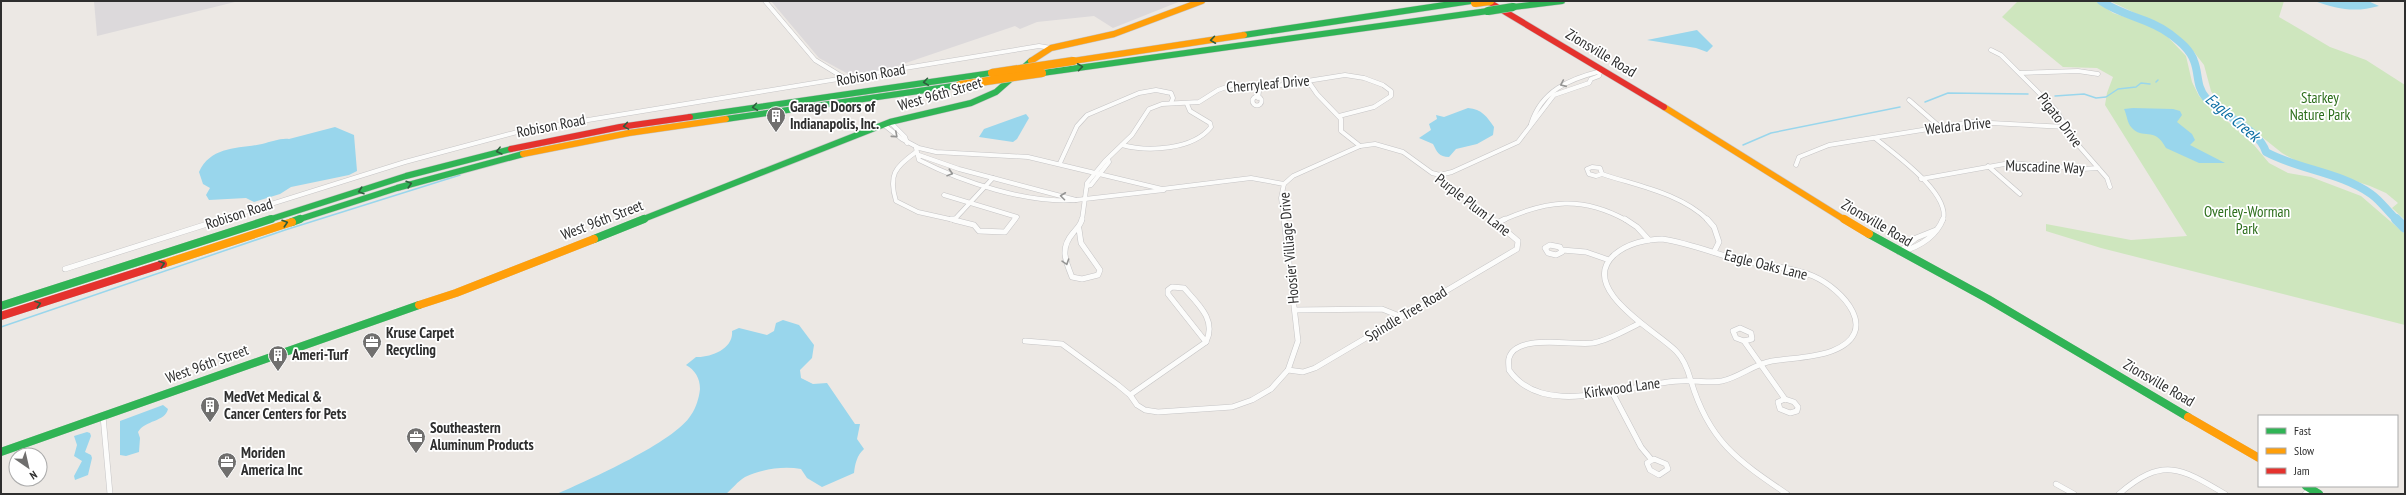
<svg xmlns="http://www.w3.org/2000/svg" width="2406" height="495" viewBox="0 0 2406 495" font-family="'PT Sans Narrow',sans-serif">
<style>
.industrial{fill:#dcd9db}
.green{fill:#cee6be}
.water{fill:#99d6ec}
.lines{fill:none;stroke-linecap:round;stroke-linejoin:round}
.stream{stroke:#99d6ec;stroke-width:1.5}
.river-far1{stroke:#99d6ec;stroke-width:8}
.river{stroke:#99d6ec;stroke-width:10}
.street-far1-casing{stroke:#c5c4c5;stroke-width:5}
.street-casing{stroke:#c5c4c5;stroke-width:6}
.fast-far1-casing{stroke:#c5c4c5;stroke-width:7}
.fast-casing{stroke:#c5c4c5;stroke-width:8}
.slow-far1-casing{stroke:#c5c4c5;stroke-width:7}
.slow-casing{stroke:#c5c4c5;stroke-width:8}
.jam-far1-casing{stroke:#c5c4c5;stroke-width:7}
.jam-casing{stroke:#c5c4c5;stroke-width:8}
.street-far1{stroke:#fcfcfb;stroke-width:4}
.street{stroke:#fcfcfb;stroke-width:5}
.fast-far1{stroke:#30b455;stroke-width:6}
.fast{stroke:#30b455;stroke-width:8}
.slow-far1{stroke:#ff9f0a;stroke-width:6}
.slow{stroke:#ff9f0a;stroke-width:8}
.jam-far1{stroke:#e5322d;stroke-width:6}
.jam{stroke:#e5322d;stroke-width:8}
.fast-bridge-casing{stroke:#c6c5c4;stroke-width:9;stroke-linecap:butt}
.slow-bridge-casing{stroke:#c6c5c4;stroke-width:9;stroke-linecap:butt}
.fast-bridge{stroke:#30b455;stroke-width:8}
.slow-bridge{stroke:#ff9f0a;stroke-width:8}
.oneway{stroke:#2f5d3c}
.oneway2{stroke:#959594}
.labels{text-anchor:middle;stroke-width:3.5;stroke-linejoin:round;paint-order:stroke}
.street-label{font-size:15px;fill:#2e2e2e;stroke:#fff}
.park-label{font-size:15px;fill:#2c6e1b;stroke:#fff}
.poi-label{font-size:15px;font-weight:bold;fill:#2e2e2e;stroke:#fff;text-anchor:start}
.water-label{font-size:16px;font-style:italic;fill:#0d6fa3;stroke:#fff}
</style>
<rect width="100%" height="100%" fill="#ece8e4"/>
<g class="industrial">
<polygon points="94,1 239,1 97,36"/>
<polygon points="771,1 1181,1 1113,28 1094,16 1037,22 1020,29 1015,26 891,68 850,75 819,58"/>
</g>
<g class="green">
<polygon points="2018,1 2096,1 2113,13 2155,27 2165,34 2186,56 2192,82 2199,96 2254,145 2269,163 2288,173 2311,177 2361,196 2405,234 2405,325 2101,248 2046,231 2046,224 2131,240 2187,236 2105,105 2107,93 2113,77 2097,68 2063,67 2002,17"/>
<polygon points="2110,1 2284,1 2279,17 2330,47 2366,60 2405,85 2405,220 2392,208 2398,203 2386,193 2370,186 2298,162 2282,153 2217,101 2211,91 2204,65 2194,52 2172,31"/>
</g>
<g class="water">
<path d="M2314 1H2368L2379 6C2354 13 2338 9 2314 1Z"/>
<polygon points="1697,30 1713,46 1707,52 1696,48 1647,40"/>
<path d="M1468 108C1482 109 1487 117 1494 127L1493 135 1477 144 1456 149 1449 157C1439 157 1437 152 1433 144L1419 138 1431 130 1429 124 1437 119 1436 115 1444 117Z"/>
<path d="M2133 108 2173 109 2180 111 2182 115 2177 122 2192 134 2195 140 2190 145 2225 163H2199L2166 148C2154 125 2143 141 2131 127 2127 122 2127 115 2124 109Z"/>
<polygon points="1026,114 1029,118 1017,139 1013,142 979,137 984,129"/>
<path d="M335 127 354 135 357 171 349 175 291 187 280 194 254 202 246 198 209 200 206 195 210 188 203 184 199 172C211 146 238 149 262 144 271 142 280 138 289 139Z"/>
<path d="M783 320 799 325 814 345 812 358 800 370 801 378 813 384 827 383 855 424H860L857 439 864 449C857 455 855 464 854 473L822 487 807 478 801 469C783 466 762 469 745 477 738 481 732 489 726 494H557C588 480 675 442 691 415 696 408 699 398 700 389 700 378 695 370 686 365L696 357C710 358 734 349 732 331L739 328 767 335 774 331 776 323Z"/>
<path d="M163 405 168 409C165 422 145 420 138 432L140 438 139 452 126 456 120 455V421Z"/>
<polygon points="87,432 90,433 91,436 85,452 91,455 92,458 88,475 75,480 74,476 82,461 74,456 77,445 74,436"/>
</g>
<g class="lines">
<g class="stream">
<polyline points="2156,82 2158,80"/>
<polyline points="2055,96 2084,94 2096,98 2106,97 2118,89 2136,87 2141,83 2150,84"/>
<polyline points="1925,102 1948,93 2028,94"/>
<polyline points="1743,145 1771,133 1900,107"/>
<polyline points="1,327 285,230 460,175"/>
</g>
<path class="river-far1" d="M2101 1C2122 16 2149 18 2170 34 2179 41 2190 49 2194 61 2199 73 2196 87 2206 98 2223 116 2259 129 2266 152 2299 170 2340 172 2371 194 2381 201 2388 212 2397 220"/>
<polyline class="river" points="2396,219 2405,228"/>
<g class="street-far1-casing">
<g id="street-far1">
<polyline points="765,1 815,60 846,79"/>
<polyline points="1991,50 2001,55 2056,110 2079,146 2107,178 2110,187"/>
<polyline points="2020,73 2078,71 2098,74"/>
<polyline points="1308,81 1317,94 1341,119 1341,131 1360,146"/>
<circle cx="1257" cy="101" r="4.5"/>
<polyline points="1258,98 1260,85"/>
<polyline points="1909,100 1940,127"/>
<polyline points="890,122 905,137 907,143"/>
<path d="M1531 124C1541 91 1569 79 1601 71"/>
<polyline points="884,125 902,139 919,148 936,152 1028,157 1162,189 1251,178 1284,184 1281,198 1284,220"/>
<path d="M1875 138C1893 153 1951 193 1943 220"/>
<path d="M1122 145C1148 152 1193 150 1211 127L1210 123 1190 111 1187 104"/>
<path d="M916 148 919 160C962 182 1028 204 1076 200L959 169 919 155"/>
<path d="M916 152C895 167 888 175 896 201L918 212 954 220 993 178"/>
<polyline points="1060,163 1077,126 1087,115 1139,93 1156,90 1171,93 1173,98 1171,103"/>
<polyline points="1796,165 1799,157 1829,145 1972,122 2067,127"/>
<polyline points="1988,166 2020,194"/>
<polygon points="1592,167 1600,168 1602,174 1596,176 1589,174 1587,169"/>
<path d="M1602 174C1638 186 1680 193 1708 220"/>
<polyline points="1440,175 1441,180 1493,220"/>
<polyline points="1921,179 2010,163 2083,169 2098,168"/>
<polyline points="1284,184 1293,176 1360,146 1375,144 1403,152 1432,173 1440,175 1452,172 1518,142 1554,95 1589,83 1591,79 1599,76 1600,72"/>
<polyline points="1087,186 1091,185 1109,162 1108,159"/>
<polyline points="944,195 1017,217 1014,220"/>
<polyline points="1076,200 1164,190"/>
<polyline points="220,220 405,162 521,131 1039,46 1051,48"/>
<polyline points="1082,220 1087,183 1105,161 1132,135 1149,109 1162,104 1199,102 1218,90 1232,85 1276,86 1345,75 1364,78 1383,85 1391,91 1391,96 1374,107 1339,116"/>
<path d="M1503 220C1548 200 1582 196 1626 220"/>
</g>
</g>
<g class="street-casing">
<g id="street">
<polyline points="951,219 955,219"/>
<polyline points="1625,219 1637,227 1649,240"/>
<polyline points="1707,219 1714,227 1719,242 1714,252"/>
<polyline points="954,220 974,225 979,231 1005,232 1015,219"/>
<polyline points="1497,223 1505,219"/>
<path d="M1079 229 1081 243 1100 270 1098 275 1082 279 1072 277C1065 260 1060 248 1073 233 1077 228 1081 225 1082 219"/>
<path d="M1662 239C1689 243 1713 253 1739 260 1763 266 1789 266 1813 276 1843 289 1882 332 1832 351 1813 358 1792 358 1772 361 1754 364 1740 377 1722 381 1712 383 1701 381 1691 381 1688 370 1684 359 1676 351 1658 332 1577 289 1614 255 1628 243 1644 240 1662 239Z"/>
<polygon points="1550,245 1560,247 1562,252 1556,255 1548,253 1545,248"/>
<polyline points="1562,250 1586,252 1609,260"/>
<polyline points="1899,252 1916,238 1936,230"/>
<path d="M1901 252C1918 247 1936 237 1943 219"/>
<polyline points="65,269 223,219"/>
<path d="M1172 287 1184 288C1198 304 1217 320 1206 342L1168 294V290Z"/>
<polyline points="1295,310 1382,309 1402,317"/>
<path d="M1638 324C1624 331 1609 340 1593 343 1574 346 1516 333 1509 358 1508 361 1509 366 1509 370 1546 424 1638 378 1691 381"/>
<polygon points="1740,328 1751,333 1752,339 1744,341 1736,338 1733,331"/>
<polyline points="1025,341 1062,344 1118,385 1130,395 1137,405 1145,410 1158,412 1232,407 1252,400 1271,389 1288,370 1298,341 1284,219"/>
<polyline points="1744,341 1785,399"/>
<polyline points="1288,370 1303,372 1315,368 1517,249 1518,241 1492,219"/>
<path d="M1691 381C1709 441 1737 460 1787 494"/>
<polyline points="1612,392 1641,447 1651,459"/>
<polyline points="1130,395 1206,342"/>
<polygon points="1785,399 1794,402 1798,407 1797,411 1790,413 1780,409 1778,402"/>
<polyline points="103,416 110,494"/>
<polygon points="1654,459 1666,464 1668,469 1659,475 1650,470 1647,463"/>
<polyline points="2056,484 2074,494"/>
<path d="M2119 494C2162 457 2180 467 2225 494"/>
<polyline points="2305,494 2310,489"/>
</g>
</g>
<g class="fast-far1-casing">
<g id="fast-far1">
<polyline points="1513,7 1562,1"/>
<polyline points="1244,35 1471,1"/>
<polyline points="1042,73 1488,11"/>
<polyline points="690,117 992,73"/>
<polyline points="726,119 960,85"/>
<polyline points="268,220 406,176 511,149"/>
<polyline points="297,220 397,188 523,154"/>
<polyline points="641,220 890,122 971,103 996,92 1031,61"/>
</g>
</g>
<g class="fast-casing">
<g id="fast">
<polyline points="292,222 300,219"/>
<polyline points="1869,234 1988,299 2188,417"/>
<polyline points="594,239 644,219"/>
<polyline points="1,306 271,219"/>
<polyline points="1,452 419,305"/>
<polyline points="2306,486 2319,494"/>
</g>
</g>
<g class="slow-far1-casing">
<g id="slow-far1">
<polyline points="1031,61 1051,48 1114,34 1202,1"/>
<polyline points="1073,61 1244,35"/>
<polyline points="1664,107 1845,220"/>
<polyline points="523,154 629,133 726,119"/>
</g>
</g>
<g class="slow-casing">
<g id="slow">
<polyline points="1844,219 1869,234"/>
<polyline points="163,264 292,222"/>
<polyline points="419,305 456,293 594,239"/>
<polyline points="2188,417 2259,458"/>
</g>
</g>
<g class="jam-far1-casing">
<g id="jam-far1">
<polyline points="1487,1 1664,107"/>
<polyline points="511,149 620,127 690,117"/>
</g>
</g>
<g class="jam-casing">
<polyline id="jam" points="1,316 163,264"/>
</g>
<use href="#street-far1" class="street-far1"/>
<use href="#street" class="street"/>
<use href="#fast-far1" class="fast-far1"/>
<use href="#fast" class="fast"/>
<use href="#slow-far1" class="slow-far1"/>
<use href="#slow" class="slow"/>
<use href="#jam-far1" class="jam-far1"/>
<use href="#jam" class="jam"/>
<g class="fast-bridge-casing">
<polyline id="fast-bridge" points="1488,11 1513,7"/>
</g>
<g class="slow-bridge-casing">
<g id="slow-bridge">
<polyline points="1475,3 1490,1"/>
<polyline points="992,73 1073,61"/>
<polyline points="960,85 1042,73"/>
</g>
</g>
<use href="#fast-bridge" class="fast-bridge"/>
<use href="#slow-bridge" class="slow-bridge"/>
</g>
<defs><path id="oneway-chevron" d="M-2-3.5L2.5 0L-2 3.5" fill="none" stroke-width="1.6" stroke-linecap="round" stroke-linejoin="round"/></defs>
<g class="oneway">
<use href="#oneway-chevron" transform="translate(1213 40) rotate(172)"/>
<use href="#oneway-chevron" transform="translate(1080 67) rotate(-8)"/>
<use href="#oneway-chevron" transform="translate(926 82) rotate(172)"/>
<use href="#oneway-chevron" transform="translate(755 107) rotate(172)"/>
<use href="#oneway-chevron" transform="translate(626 126) rotate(171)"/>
<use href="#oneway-chevron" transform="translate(499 151) rotate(166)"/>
<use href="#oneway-chevron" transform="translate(409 184) rotate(-17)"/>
<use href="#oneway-chevron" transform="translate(361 191) rotate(162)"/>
<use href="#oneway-chevron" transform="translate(285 223) rotate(-18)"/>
<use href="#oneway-chevron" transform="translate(162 264) rotate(-18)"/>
<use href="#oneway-chevron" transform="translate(38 304) rotate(-18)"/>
</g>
<g class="oneway2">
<use href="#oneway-chevron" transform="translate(1563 84) rotate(156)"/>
<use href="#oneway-chevron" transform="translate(895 135) rotate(41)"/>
<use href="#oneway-chevron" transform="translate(950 173) rotate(18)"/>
<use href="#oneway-chevron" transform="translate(1063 196) rotate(-173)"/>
<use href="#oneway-chevron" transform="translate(1066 262) rotate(72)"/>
</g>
<defs>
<g id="building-pin" transform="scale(1)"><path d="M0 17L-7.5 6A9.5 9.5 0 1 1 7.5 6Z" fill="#706f6e" stroke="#fff"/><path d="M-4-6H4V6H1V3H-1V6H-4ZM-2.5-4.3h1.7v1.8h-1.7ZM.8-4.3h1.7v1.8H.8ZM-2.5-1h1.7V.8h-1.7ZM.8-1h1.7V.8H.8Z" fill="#fff"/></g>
<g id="office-pin" transform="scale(1)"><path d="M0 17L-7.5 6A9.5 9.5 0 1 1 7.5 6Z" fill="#706f6e" stroke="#fff"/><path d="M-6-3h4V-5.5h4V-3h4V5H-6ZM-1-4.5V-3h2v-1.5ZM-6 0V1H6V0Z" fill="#fff"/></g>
</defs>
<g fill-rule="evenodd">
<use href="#building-pin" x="776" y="116"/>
<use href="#office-pin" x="372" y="342"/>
<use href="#building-pin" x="278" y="355"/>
<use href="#building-pin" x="210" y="406"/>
<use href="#office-pin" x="416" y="437"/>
<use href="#office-pin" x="227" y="462"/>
</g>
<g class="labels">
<g class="street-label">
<text transform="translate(1601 53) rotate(31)" y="5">Zionsville Road</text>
<text transform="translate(871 75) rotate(-10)" y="5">Robison Road</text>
<text transform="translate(1268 84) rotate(-5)" y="5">Cherryleaf Drive</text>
<text transform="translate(940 94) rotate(-16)" y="5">West 96th Street</text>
<text transform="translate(2060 120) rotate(53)" y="5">Pigato Drive</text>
<text transform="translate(551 126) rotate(-11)" y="5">Robison Road</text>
<text transform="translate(1958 126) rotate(-6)" y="5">Weldra Drive</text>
<text transform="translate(2045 167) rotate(2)" y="5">Muscadine Way</text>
<text transform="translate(1473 205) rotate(38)" y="5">Purple Plum Lane</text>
<text transform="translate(239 214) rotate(-18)" y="5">Robison Road</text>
<text transform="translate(602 220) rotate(-21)" y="5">West 96th Street</text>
<text transform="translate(1877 223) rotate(30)" y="5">Zionsville Road</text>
<text transform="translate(1289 248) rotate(-95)" y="5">Hoosier Villiage Drive</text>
<text transform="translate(1766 265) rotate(14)" y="5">Eagle Oaks Lane</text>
<text transform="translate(1406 314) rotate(-31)" y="5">Spindle Tree Road</text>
<text transform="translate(207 364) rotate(-20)" y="5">West 96th Street</text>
<text transform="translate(2159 383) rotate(30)" y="5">Zionsville Road</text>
<text transform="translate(1622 388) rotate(-8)" y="5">Kirkwood Lane</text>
</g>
<g class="park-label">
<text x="2320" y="103">Starkey<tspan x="2320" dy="17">Nature Park</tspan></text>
<text x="2247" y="217">Overley-Worman<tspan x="2247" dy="17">Park</tspan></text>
</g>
<g class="poi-label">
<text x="790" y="112">Garage Doors of<tspan x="790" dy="17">Indianapolis, Inc.</tspan></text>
<text x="386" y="338">Kruse Carpet<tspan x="386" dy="17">Recycling</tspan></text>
<text x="292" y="360">Ameri-Turf</text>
<text x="224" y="402">MedVet Medical &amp;<tspan x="224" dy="17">Cancer Centers for Pets</tspan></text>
<text x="430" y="433">Southeastern<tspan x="430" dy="17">Aluminum Products</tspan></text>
<text x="241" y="458">Moriden<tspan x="241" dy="17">America Inc</tspan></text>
</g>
<g class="water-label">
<text transform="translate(2233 117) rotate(40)" y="6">Eagle Creek</text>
</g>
</g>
<rect width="2406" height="495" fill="none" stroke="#2e2e2e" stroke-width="4"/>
<rect x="2258" y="415" width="140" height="72" fill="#ffffff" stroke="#ababab"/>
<rect x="2266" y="428" width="20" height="6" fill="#30b455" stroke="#ababab"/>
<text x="2294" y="435" font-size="12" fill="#2e2e2e">Fast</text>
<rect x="2266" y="448" width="20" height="6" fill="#ff9f0a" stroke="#ababab"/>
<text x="2294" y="455" font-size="12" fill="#2e2e2e">Slow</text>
<rect x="2266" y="468" width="20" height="6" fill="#e5322d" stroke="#ababab"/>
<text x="2294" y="475" font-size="12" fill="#2e2e2e">Jam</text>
<g transform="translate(28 467) rotate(146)"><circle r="19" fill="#ffffff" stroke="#ababab"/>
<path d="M0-3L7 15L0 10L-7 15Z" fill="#706f6e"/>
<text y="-6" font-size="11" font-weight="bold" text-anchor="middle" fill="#2e2e2e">N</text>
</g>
</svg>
